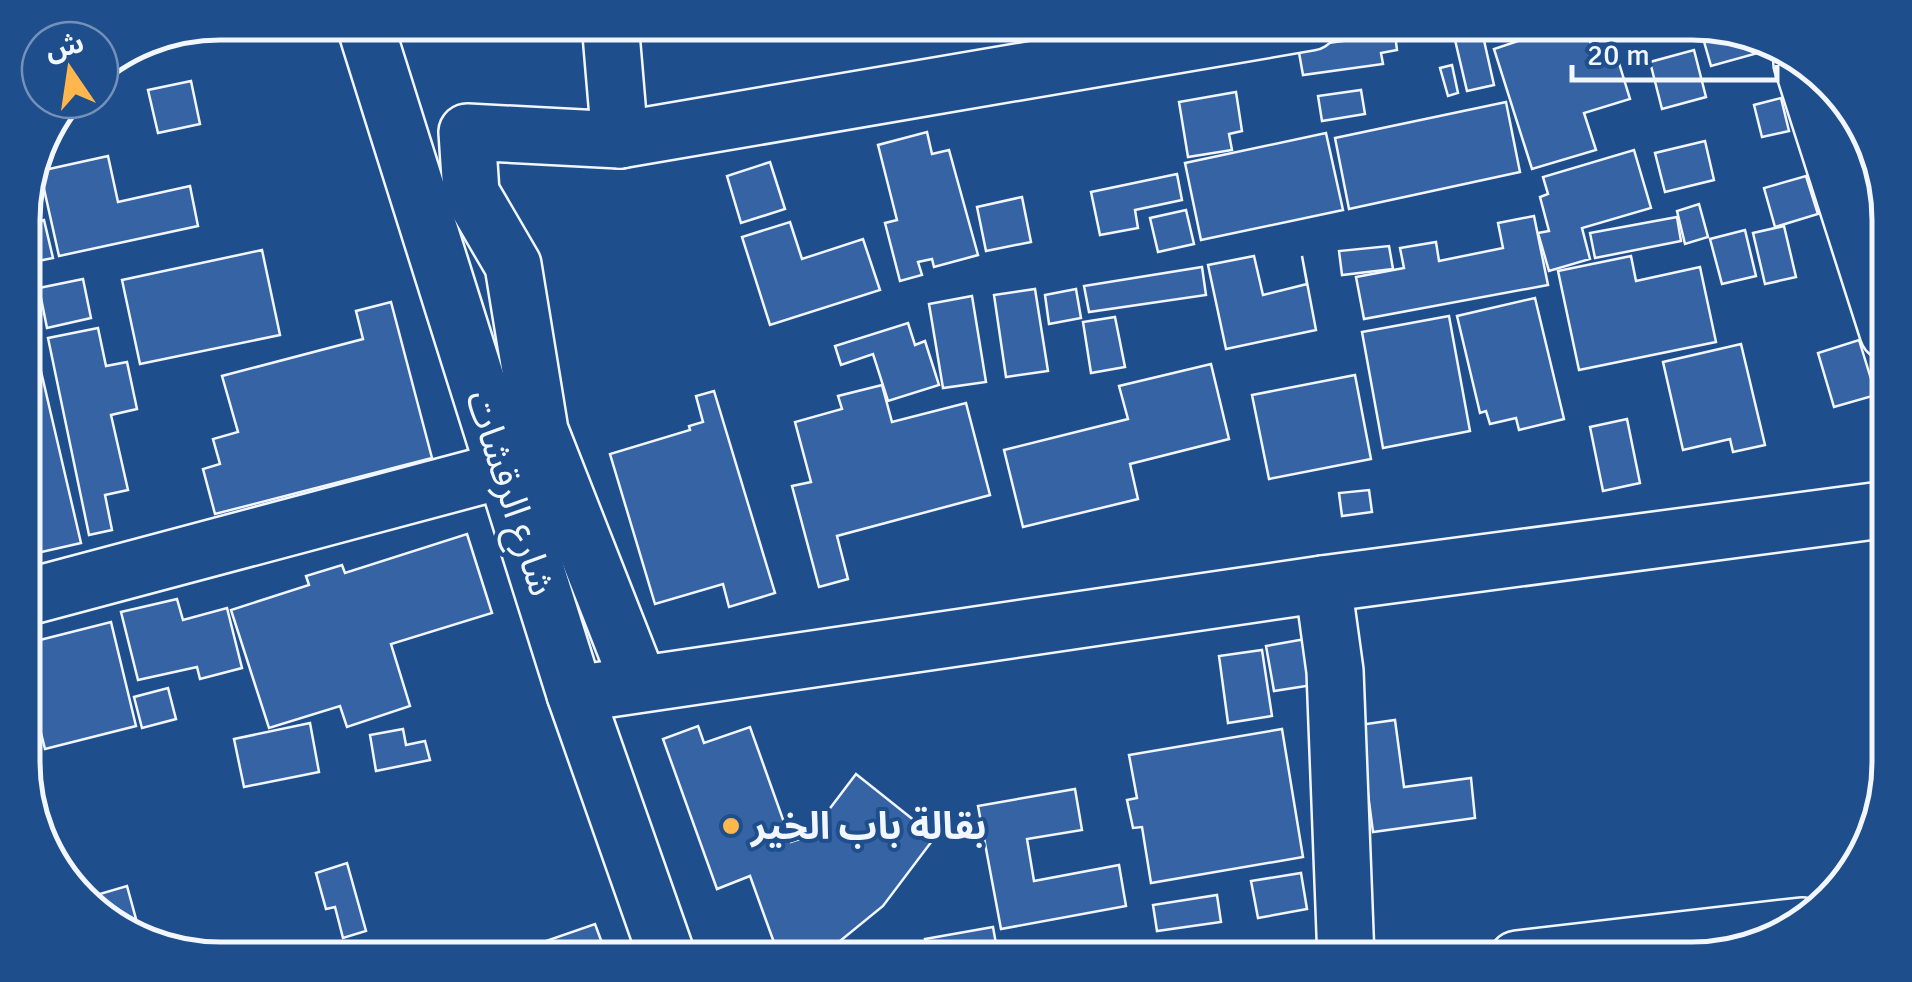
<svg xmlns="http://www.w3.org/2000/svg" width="1912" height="982" viewBox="0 0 1912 982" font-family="Signika,'Noto Sans Arabic',sans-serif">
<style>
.building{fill:#3563a3;stroke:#f2f6ff;stroke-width:2.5}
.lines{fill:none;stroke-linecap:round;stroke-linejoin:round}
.minor-casing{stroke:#f2f6ff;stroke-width:60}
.minor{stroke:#1f4e8c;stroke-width:55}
.poi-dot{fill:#ffb74d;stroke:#1f4e8c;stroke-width:4}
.labels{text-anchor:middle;stroke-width:8;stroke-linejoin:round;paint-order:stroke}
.street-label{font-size:38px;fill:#f2f6ff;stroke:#1f4e8c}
.poi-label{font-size:38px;font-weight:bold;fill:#f2f6ff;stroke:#1f4e8c;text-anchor:start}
.rim{fill:none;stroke:#f2f6ff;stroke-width:5}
</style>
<rect width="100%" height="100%" fill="#1f4e8c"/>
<g class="building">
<polygon points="1474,22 1481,27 1494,85 1467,91 1451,23"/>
<polygon points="1575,22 1584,22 1598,66 1618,60 1630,99 1584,113 1596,150 1532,169 1494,49"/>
<polygon points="1699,24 1753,37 1758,53 1711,66"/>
<polygon points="1395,34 1397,50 1381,53 1383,64 1303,75 1298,47"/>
<polygon points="1694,50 1706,97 1662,109 1650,62"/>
<polygon points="1452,65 1458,93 1448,96 1440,68"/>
<polygon points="191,81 200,124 158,133 148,90"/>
<polygon points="1361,90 1365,114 1322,121 1318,96"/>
<polygon points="1236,92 1242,131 1229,134 1232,150 1188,157 1179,102"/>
<polygon points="1781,98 1789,131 1762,137 1754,105"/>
<polygon points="1506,102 1520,172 1349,209 1335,138"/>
<polygon points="927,132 932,154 949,150 978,255 934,267 932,259 918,262 922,275 900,281 885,223 897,220 878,145"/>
<polygon points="1326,133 1343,210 1201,240 1185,163"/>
<polygon points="1705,141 1714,180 1665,192 1655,153"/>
<polygon points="1634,150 1651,208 1582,228 1590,259 1549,271 1538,233 1549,231 1540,197 1548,194 1543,177"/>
<polygon points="108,156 118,202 190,186 198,226 59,256 40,171"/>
<polygon points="770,162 785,209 741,223 727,176"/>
<polygon points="1177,174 1182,200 1135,210 1138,228 1100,235 1091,192"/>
<polygon points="1806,176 1818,214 1775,227 1764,188"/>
<polygon points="1022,197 1031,242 986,251 977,207"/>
<polygon points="1699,204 1708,237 1685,244 1677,211"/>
<polygon points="23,205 28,224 44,220 53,258 23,264"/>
<polygon points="1186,210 1194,244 1158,252 1150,218"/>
<polygon points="1534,216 1548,285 1364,319 1356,277 1404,268 1400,248 1436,242 1439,261 1503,248 1498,223"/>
<polygon points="1677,217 1681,241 1595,258 1590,233"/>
<polygon points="790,222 802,259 863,239 880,290 770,325 742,237"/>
<polygon points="1784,226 1796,277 1765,284 1753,233"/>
<polygon points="1745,230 1756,276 1722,284 1710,239"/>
<polygon points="1389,246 1393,269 1342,275 1339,251"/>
<polygon points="262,250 280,335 140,364 122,280"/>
<polygon points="1254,256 1263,295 1307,284 1302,256 1316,330 1226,349 1208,265"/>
<polygon points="1631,256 1636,281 1700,267 1716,342 1579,370 1558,271"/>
<polygon points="1202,267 1206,295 1089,312 1084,286"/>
<polygon points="32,273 41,314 23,318 23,275"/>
<polygon points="83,279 91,318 47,328 39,288"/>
<polygon points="1035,289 1048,371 1006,377 994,295"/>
<polygon points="1076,289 1081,318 1049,324 1045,295"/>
<polygon points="972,296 986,382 943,388 929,304"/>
<polygon points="1535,298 1564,419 1519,430 1516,418 1490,424 1486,411 1480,413 1457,316"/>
<polygon points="391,302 432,458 215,514 203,469 220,464 213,439 238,432 222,376 363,339 356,311"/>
<polygon points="1449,316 1470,431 1383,448 1362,332"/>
<polygon points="1115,317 1125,367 1091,373 1083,322"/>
<polygon points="908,323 915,345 925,341 939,385 888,401 873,354 841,365 835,346"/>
<polygon points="30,324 81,543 24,556 23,325"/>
<polygon points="98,328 106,366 127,362 137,409 111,415 128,490 105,495 112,530 89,535 48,338"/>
<polygon points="1859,340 1876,395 1834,407 1818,353"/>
<polygon points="1741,344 1765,445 1733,452 1730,439 1683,450 1663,362"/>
<polygon points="1211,364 1229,439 1130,464 1138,499 1023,527 1004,450 1128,419 1119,386"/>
<polygon points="1355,375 1371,459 1269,479 1252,395"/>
<polygon points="882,385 892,422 966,403 990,495 837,536 848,579 819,587 792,486 811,482 795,422 842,409 838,396"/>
<polygon points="714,391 775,593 729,607 723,584 655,604 610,454 690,430 689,426 703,422 696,396"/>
<polygon points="1627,419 1640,483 1603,491 1590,427"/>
<polygon points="1369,490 1372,512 1342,516 1339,493"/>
<polygon points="467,534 492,613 391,644 410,706 347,727 340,706 269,728 231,610 309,585 306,576 342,565 345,573"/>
<polygon points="177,599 183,620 227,608 242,668 200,679 197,667 138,680 121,612"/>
<polygon points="111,622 136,726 45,749 36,713 29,715 24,694 24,644"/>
<polygon points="1311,638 1319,684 1274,691 1266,646"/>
<polygon points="1262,650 1272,716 1228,723 1219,656"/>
<polygon points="168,688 176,719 142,728 134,697"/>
<polygon points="1395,720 1404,787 1471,778 1475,818 1373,832 1359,725"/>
<polygon points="310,723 319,772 244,787 234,739"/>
<polygon points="698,726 704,743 750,727 791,842 809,836 856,774 935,837 883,906 818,959 780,959 750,876 717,889 663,739"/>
<polygon points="403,729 406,745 425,741 430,760 376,771 370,735"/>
<polygon points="1282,729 1303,857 1151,883 1142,827 1133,828 1127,800 1137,798 1129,755"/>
<polygon points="1075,789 1082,830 1027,839 1034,881 1119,865 1126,906 1001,929 978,806"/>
<polygon points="347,863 366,931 343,938 335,907 326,909 316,873"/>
<polygon points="1301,873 1307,909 1258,918 1251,881"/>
<polygon points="127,886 142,941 132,939 86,898"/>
<polygon points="1217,895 1221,922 1157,931 1153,905"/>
<polygon points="595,924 608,959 552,959 546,941"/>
<polygon points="993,927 998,955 929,959 925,939"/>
</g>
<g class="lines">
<g class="minor-casing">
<g id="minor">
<polyline points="364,22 575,694 668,959"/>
<polyline points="610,22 620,140 467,132 471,193 513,265 540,431 639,683"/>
<polyline points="1802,63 1888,332"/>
<polyline points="620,140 1310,22"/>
<polyline points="1323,584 1335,671 1346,959"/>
<polyline points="24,598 504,470"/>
<polyline points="575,694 1323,584 1889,509"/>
<polyline points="1517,959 1802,926"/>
</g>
</g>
<use href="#minor" class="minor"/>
</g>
<circle class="poi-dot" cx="731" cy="826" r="10"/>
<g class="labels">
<g class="street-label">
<text transform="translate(511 493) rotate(72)" y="13">شارع الرقشات</text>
</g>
<g class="poi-label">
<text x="751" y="839">بقالة باب الخير</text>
</g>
</g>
<path d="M0 0H1912V982H0ZM220 40H1692A180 180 0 0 1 1872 220V762A180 180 0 0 1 1692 942H220A180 180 0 0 1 40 762V220A180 180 0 0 1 220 40Z" fill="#1f4e8c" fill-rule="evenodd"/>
<path class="rim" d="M220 40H1692A180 180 0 0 1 1872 220V762A180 180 0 0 1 1692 942H220A180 180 0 0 1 40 762V220A180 180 0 0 1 220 40Z"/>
<g transform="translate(70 70) rotate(347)"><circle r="48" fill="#1f4e8c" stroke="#7391ba" stroke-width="2.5"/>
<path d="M0-8L18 38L0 25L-18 38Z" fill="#ffb74d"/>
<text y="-15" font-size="28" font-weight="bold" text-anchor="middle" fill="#f2f6ff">ش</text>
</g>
<path d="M1572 65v15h205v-15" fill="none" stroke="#f2f6ff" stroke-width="5"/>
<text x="1587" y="65" font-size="30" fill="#f2f6ff" stroke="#1f4e8c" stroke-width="8" paint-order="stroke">20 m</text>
</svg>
